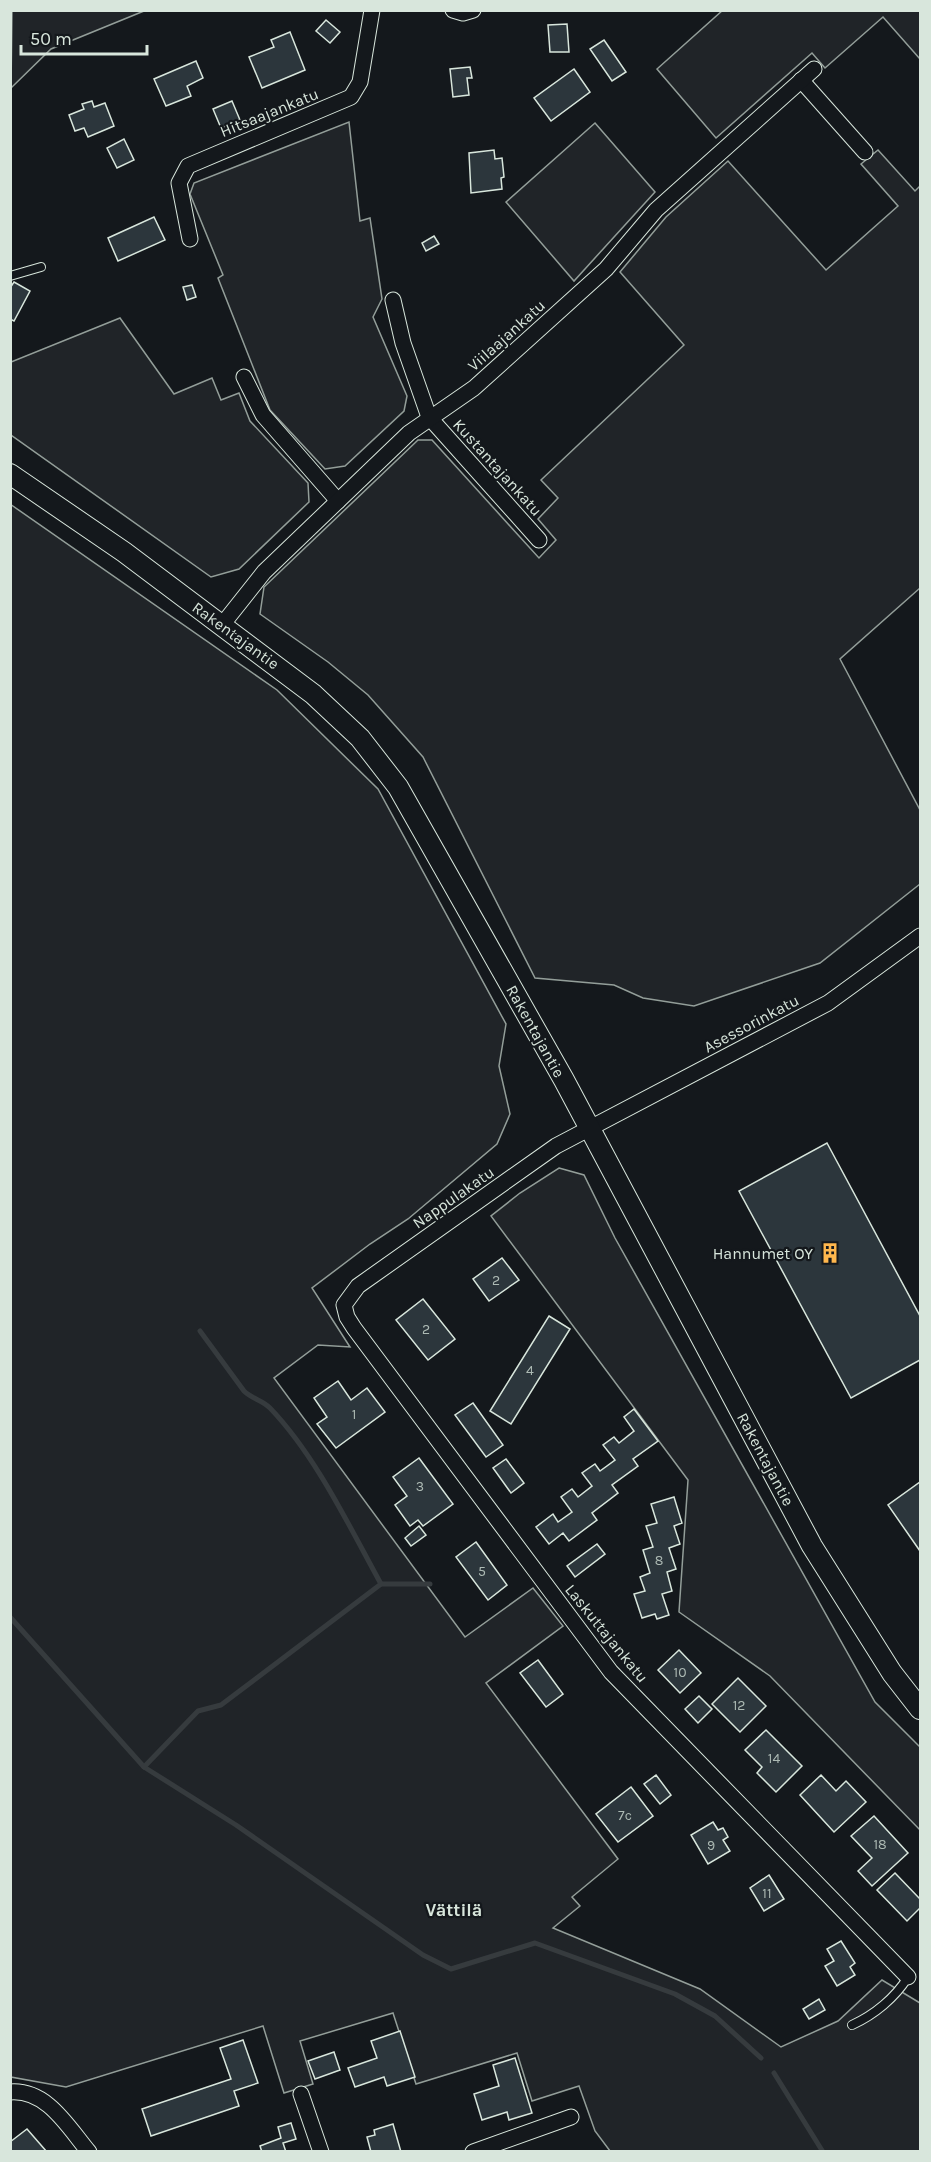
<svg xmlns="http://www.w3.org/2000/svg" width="931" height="2162" viewBox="0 0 931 2162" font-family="Karla,sans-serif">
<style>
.green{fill:#202428;stroke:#939e99;stroke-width:1.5}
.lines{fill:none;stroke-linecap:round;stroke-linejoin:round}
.stream{stroke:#363b3e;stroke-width:5}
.building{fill:#2c363c;stroke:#d8e6dc;stroke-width:1.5}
.service-casing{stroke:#d8e6dc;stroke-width:10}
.minor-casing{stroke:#d8e6dc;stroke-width:17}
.tertiary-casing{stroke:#d8e6dc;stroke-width:22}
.service{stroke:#14181c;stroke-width:8}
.minor{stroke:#14181c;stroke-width:15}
.tertiary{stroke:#14181c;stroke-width:20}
.labels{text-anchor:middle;stroke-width:4.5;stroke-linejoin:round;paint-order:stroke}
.number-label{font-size:14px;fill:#adbab4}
.street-label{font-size:16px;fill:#d8e6dc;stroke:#14181c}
.poi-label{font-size:16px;fill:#d8e6dc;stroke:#14181c;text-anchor:end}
.neighbourhood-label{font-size:18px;font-weight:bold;fill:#d8e6dc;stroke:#14181c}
</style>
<rect width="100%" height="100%" fill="#14181c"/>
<g class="green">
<polygon points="723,10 920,11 920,59 883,17 825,68 812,53 716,138 657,69"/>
<polygon points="12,11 12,10 144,11 51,49 11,88"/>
<polygon points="349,122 360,221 370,218 382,299 373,317 407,396 404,411 345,466 325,469 270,410 218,278 223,275 190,194 194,183"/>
<polygon points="595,123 655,192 574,281 506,202"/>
<polygon points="878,150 915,191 920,186 920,588 840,659 920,810 920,884 820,963 694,1006 643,998 614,985 535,978 423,757 368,695 328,662 260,614 264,587 418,440 432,440 539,558 556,540 538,519 558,498 541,480 684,345 620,272 666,217 728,161 826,270 898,206 861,164"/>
<polygon points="120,318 174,394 212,378 221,400 239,393 250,421 308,483 309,502 239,569 211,577 11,435 11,362"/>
<polygon points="10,504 277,690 378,789 506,1024 499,1066 510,1114 497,1144 408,1219 370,1244 312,1288 350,1347 318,1345 274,1378 465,1637 533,1588 563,1626 486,1683 618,1859 572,1897 580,1906 553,1928 700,1989 781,2047 838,2021 882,1980 920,2003 920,2151 610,2151 595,2131 579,2086 532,2101 517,2053 416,2084 393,2013 300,2041 313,2084 284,2093 263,2026 66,2087 11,2077"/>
<polygon points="559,1168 584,1175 615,1238 875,1702 920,1747 920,1830 770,1676 679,1612 688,1480 491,1216 520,1193"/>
</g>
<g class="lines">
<g class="stream">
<path d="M200 1331 244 1391C252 1399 262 1400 270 1408 316 1456 349 1526 381 1584"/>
<polyline points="10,1617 144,1767 236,1825 423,1955 451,1969 535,1943 675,1994 715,2016 761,2058"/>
<polyline points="144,1767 198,1711 221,1705 381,1584 430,1584"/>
<polyline points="774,2073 823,2152"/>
</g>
</g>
<g class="building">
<polygon points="326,20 340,32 330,43 316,31"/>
<polygon points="567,24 569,52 550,52 548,25"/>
<polygon points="290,32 305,70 262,88 249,57 274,47 271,40"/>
<polygon points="604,40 626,72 612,81 590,49"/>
<polygon points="196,61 203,78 187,86 191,96 166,106 154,79"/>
<polygon points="470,67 472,78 467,78 469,95 453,97 450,69"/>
<polygon points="574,69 590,92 551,121 534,98"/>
<polygon points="92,101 94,107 105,103 114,126 88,137 84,128 75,131 69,115 84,109 82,104"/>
<polygon points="232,101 240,120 221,128 213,109"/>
<polygon points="124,139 134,160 117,168 107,148"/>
<polygon points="494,150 495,159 502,158 504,177 501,178 502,189 471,193 469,153"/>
<polygon points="154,217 165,240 118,261 108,238"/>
<polygon points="434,236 439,244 426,251 422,243"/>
<polygon points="14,282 30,291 14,321 10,319 10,288"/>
<polygon points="192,285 196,297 187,300 183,287"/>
<polygon points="827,1143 920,1316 920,1360 851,1398 739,1191"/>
<polygon points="502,1258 519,1280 489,1301 473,1279"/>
<polygon points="423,1299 455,1339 428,1360 396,1320"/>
<polygon points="549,1316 570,1329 511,1424 490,1411"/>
<polygon points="338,1381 351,1400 367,1388 385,1412 336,1448 317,1424 327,1417 314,1398"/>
<polygon points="473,1403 503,1445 486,1457 455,1415"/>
<polygon points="634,1409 658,1441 633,1459 638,1466 612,1485 618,1493 592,1513 597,1520 569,1541 563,1533 549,1544 536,1527 553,1514 558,1522 572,1512 561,1497 572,1489 578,1497 592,1486 582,1473 595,1464 600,1471 615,1460 603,1445 614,1437 619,1443 634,1431 624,1417"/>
<polygon points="419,1458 453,1504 423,1526 418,1520 410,1526 395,1505 407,1496 393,1477"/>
<polygon points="506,1459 524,1483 511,1493 493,1468"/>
<polygon points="920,1482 920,1551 888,1505"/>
<polygon points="674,1497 682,1523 674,1526 680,1544 669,1548 676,1569 667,1572 672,1591 662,1594 669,1615 657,1619 655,1614 642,1618 634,1594 645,1591 640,1577 650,1573 643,1550 653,1547 646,1526 657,1523 651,1504"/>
<polygon points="419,1526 426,1535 411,1546 405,1538"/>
<polygon points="476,1542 507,1585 488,1600 456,1557"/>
<polygon points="597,1544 605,1554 575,1577 567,1566"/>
<polygon points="679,1650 701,1673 680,1693 658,1670"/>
<polygon points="538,1660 563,1694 546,1707 520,1673"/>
<polygon points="738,1678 766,1706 740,1732 712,1704"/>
<polygon points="699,1696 712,1709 698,1723 685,1709"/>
<polygon points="766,1730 802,1766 776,1792 757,1773 762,1767 745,1750"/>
<polygon points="656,1775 671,1795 660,1804 644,1784"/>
<polygon points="821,1775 836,1791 846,1781 866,1802 834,1832 800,1795"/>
<polygon points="631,1787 653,1816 618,1842 596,1814"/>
<polygon points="874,1816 908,1853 872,1886 858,1871 872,1858 851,1836"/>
<polygon points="713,1822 718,1830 723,1828 728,1837 723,1840 730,1851 708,1864 691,1835"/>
<polygon points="895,1873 920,1899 920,1908 907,1921 877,1890"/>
<polygon points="769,1875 784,1899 764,1911 750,1888"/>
<polygon points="841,1941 855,1963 850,1967 855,1975 837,1986 825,1966 834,1961 827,1949"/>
<polygon points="819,1999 825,2010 809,2019 803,2009"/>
<polygon points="400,2031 415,2077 387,2086 384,2077 355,2087 348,2068 377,2058 371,2041"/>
<polygon points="243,2040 258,2083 234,2091 239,2106 151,2136 142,2109 231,2079 220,2048"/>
<polygon points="334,2052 340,2070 315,2079 308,2061"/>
<polygon points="515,2058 532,2113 509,2120 507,2112 482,2120 474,2094 499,2086 493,2065"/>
<polygon points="291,2123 296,2139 283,2143 286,2152 262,2152 260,2146 281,2138 278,2127"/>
<polygon points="393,2124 401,2152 371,2152 367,2137 375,2135 374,2130"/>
<polygon points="27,2129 47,2152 10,2152 10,2142"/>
</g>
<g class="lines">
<g class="service-casing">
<g id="service">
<polyline points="10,276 41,267"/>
<path d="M852 2025C874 2015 895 1998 908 1977"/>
</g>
</g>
<g class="minor-casing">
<g id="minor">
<polyline points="453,10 463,13 473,10"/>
<polyline points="801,80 865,152"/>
<polyline points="190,239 179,183 188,166 351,97 360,82 372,10"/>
<polyline points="393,300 403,343 429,417 539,540"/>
<polyline points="244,377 263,415 338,501"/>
<polyline points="222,625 264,572 409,433 474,388 606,269 656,210 814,69"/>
<polyline points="908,1977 611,1672 354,1328 347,1317 344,1305 358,1286 556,1146 828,1003 920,936"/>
<path d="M10 2092C47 2089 68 2127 89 2152"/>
<polyline points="301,2094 321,2152"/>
<polyline points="473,2152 571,2117"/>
</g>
</g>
<g class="tertiary-casing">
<polyline id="tertiary" points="10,474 124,552 313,694 360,738 398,787 564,1080 812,1546 892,1673 920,1709"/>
</g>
<use href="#service" class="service"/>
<use href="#minor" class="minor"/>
<use href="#tertiary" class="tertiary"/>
</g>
<defs>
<g id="building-bare" transform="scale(1.62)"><path d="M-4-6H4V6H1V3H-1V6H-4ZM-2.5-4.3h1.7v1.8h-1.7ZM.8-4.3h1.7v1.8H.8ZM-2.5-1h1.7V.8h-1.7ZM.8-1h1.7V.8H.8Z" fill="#ffb74d" stroke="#14181c" stroke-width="2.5" paint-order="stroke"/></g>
</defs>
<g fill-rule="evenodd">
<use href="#building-bare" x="830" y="1253"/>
</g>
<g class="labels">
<g class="number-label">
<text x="496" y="1285">2</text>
<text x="426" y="1334">2</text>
<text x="530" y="1375">4</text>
<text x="354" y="1419">1</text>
<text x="420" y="1491">3</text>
<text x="659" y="1565">8</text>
<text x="482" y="1576">5</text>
<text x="680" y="1677">10</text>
<text x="739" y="1710">12</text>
<text x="774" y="1763">14</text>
<text x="625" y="1820">7c</text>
<text x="880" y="1849">18</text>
<text x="711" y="1850">9</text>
<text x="767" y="1898">11</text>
</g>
<g class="street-label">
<text transform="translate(269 112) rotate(-22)" y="6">Hitsaajankatu</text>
<text transform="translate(506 335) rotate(-42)" y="6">Viilaajankatu</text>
<text transform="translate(498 467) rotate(48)" y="6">Kustantajankatu</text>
<text transform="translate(236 635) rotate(36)" y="6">Rakentajantie</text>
<text transform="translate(751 1023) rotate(-28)" y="6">Asessorinkatu</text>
<text transform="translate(536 1031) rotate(61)" y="6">Rakentajantie</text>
<text transform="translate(453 1197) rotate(-35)" y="6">Nappulakatu</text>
<text transform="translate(766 1459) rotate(62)" y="6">Rakentajantie</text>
<text transform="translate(607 1633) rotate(51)" y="6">Laskuttajankatu</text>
</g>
<g class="poi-label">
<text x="813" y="1259">Hannumet OY</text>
</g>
<g class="neighbourhood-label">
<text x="454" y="1916">Vättilä</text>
</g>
</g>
<rect width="931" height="2162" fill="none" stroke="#d8e6dc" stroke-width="24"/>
<path d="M21 45v9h126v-9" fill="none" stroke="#d8e6dc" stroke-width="3"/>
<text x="30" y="45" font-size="18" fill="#d8e6dc" stroke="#14181c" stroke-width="4.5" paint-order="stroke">50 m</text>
</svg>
